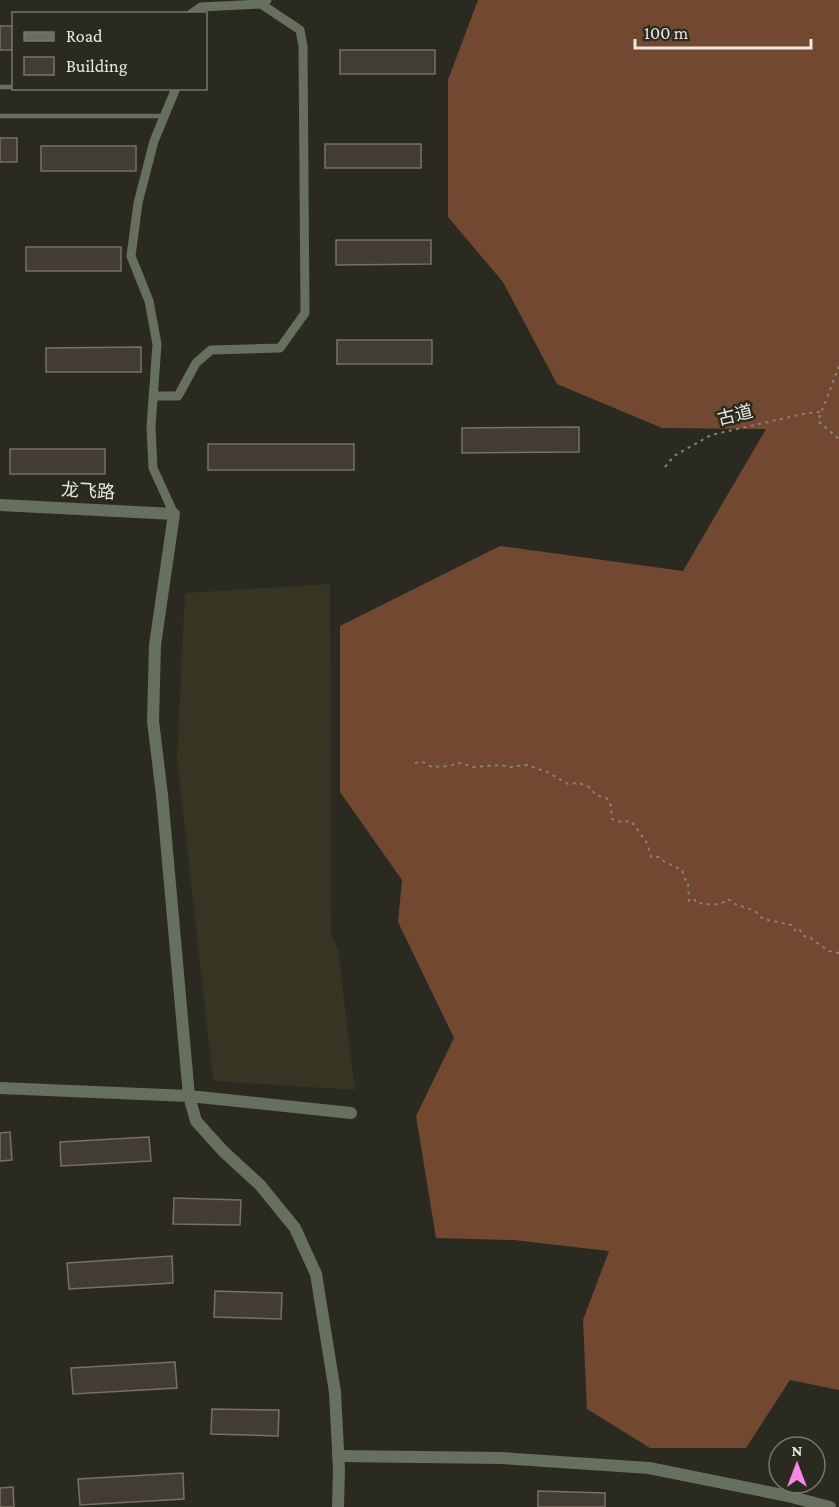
<svg xmlns="http://www.w3.org/2000/svg" width="839" height="1507" viewBox="0 0 839 1507" font-family="'Crimson Pro','Noto Sans SC',serif">
<style>
.built{fill:#363423}
.forest{fill:#724930}
.building{fill:#423c32;stroke:#777065;stroke-width:1.5}
.lines{fill:none;stroke-linecap:round;stroke-linejoin:round}
.path{stroke:#84837b;stroke-width:2;stroke-dasharray:3 4.5;stroke-linecap:butt}
.service{stroke:#66705d;stroke-width:4.5}
.minor{stroke:#66705d;stroke-width:9}
.tertiary{stroke:#66705d;stroke-width:12}
.labels{text-anchor:middle;stroke-width:5;stroke-linejoin:round;paint-order:stroke}
.street-label{font-size:18px;fill:#e9e9e2;stroke:#2b2a20}
</style>
<rect width="100%" height="100%" fill="#2b2a20"/>
<polygon class="built" points="330,584 331,931 338,950 355,1090 213,1081 177,758 185,593"/>
<polygon class="forest" points="478,0 839,0 839,1390 790,1380 746,1448 650,1448 587,1409 583,1320 609,1251 514,1240 436,1238 416,1116 454,1038 398,922 402,880 340,792 340,626 500,546 683,571 766,429 662,428 557,384 503,282 448,217 448,80"/>
<g class="building">
<rect x="0" y="26" width="14" height="24"/>
<rect x="340" y="50" width="95" height="24"/>
<rect x="0" y="138" width="17" height="24"/>
<rect x="325" y="144" width="96" height="24"/>
<rect x="41" y="146" width="95" height="25"/>
<polygon points="336,240 431,240 431,264 336,265"/>
<rect x="26" y="247" width="95" height="24"/>
<rect x="337" y="340" width="95" height="24"/>
<polygon points="141,347 141,372 46,372 46,348"/>
<polygon points="579,427 579,452 462,453 462,428"/>
<rect x="208" y="444" width="146" height="26"/>
<rect x="10" y="449" width="95" height="25"/>
<polygon points="10,1132 12,1160 0,1161 0,1133"/>
<polygon points="149,1137 151,1161 61,1166 60,1142"/>
<polygon points="174,1198 241,1200 240,1225 173,1224"/>
<polygon points="172,1256 173,1283 69,1289 67,1263"/>
<polygon points="215,1291 282,1293 281,1319 214,1317"/>
<polygon points="175,1362 177,1388 73,1394 71,1368"/>
<polygon points="212,1409 279,1410 278,1436 211,1434"/>
<polygon points="183,1473 184,1499 80,1505 78,1479"/>
<polygon points="13,1487 14,1507 0,1507 0,1488"/>
<polygon points="538,1491 605,1493 605,1507 538,1507"/>
</g>
<g class="lines">
<g class="path">
<polyline points="839,366 818,421 839,439"/>
<polyline points="665,467 674,456 711,435 807,413 821,412"/>
<path d="M415 763 423 762 432 767 450 766 459 763 473 767 500 765 510 767 527 765 547 772 568 784 579 783 589 787 596 795 608 799 611 806 612 819 621 822 631 821 647 843 651 857H659L665 862 682 870 685 879 688 882 689 901 694 899 697 903C708 904 719 907 728 899L735 904 755 911 763 919 792 925 796 932 800 930 803 936 809 937 829 951 839 953"/>
</g>
<g class="service">
<polyline points="0,87 14,87"/>
<polyline points="0,116 165,116"/>
</g>
<g class="minor">
<polyline points="191,14 201,7 261,4 267,0"/>
<polyline points="154,396 178,396 196,363 211,350 280,348 305,313 303,46 300,30 261,4"/>
<polyline points="174,514 153,468 151,427 157,344 149,301 131,256 138,203 154,141 176,88"/>
</g>
<g class="tertiary">
<polyline points="0,505 174,514 155,645 153,721 162,795 189,1096 351,1113"/>
<polyline points="0,1088 189,1096 196,1121 223,1151 260,1185 295,1228 316,1274 335,1392 339,1470 338,1507"/>
<polyline points="338,1456 501,1458 649,1468 788,1496 830,1507"/>
</g>
</g>
<g class="labels">
<g class="street-label">
<text transform="translate(735 415) rotate(-14)" y="6">古道</text>
<text transform="translate(88 491) rotate(3)" y="6">龙飞路</text>
</g>
</g>
<rect x="12" y="12" width="195" height="78" fill="#2b2a20" stroke="#77766e" stroke-width="1.5"/>
<rect x="24" y="32" width="30" height="9" fill="#66705d" stroke="#77766e" stroke-width="1.5"/>
<text x="66" y="42" font-size="18" fill="#e9e9e2">Road</text>
<rect x="24" y="57" width="30" height="18" fill="#423c32" stroke="#77766e" stroke-width="1.5"/>
<text x="66" y="72" font-size="18" fill="#e9e9e2">Building</text>
<g transform="translate(797 1465)"><circle r="28" fill="#2b2a20" stroke="#77766e" stroke-width="1.5"/>
<path d="M0-4.5L10 22L0 15L-10 22Z" fill="#fa87e7"/>
<text y="-9" font-size="16" font-weight="bold" text-anchor="middle" fill="#e9e9e2">N</text>
</g>
<path d="M635 39v9h176v-9" fill="none" stroke="#e9e9e2" stroke-width="3"/>
<text x="644" y="39" font-size="18" fill="#e9e9e2" stroke="#2b2a20" stroke-width="4.5" paint-order="stroke">100 m</text>
</svg>
